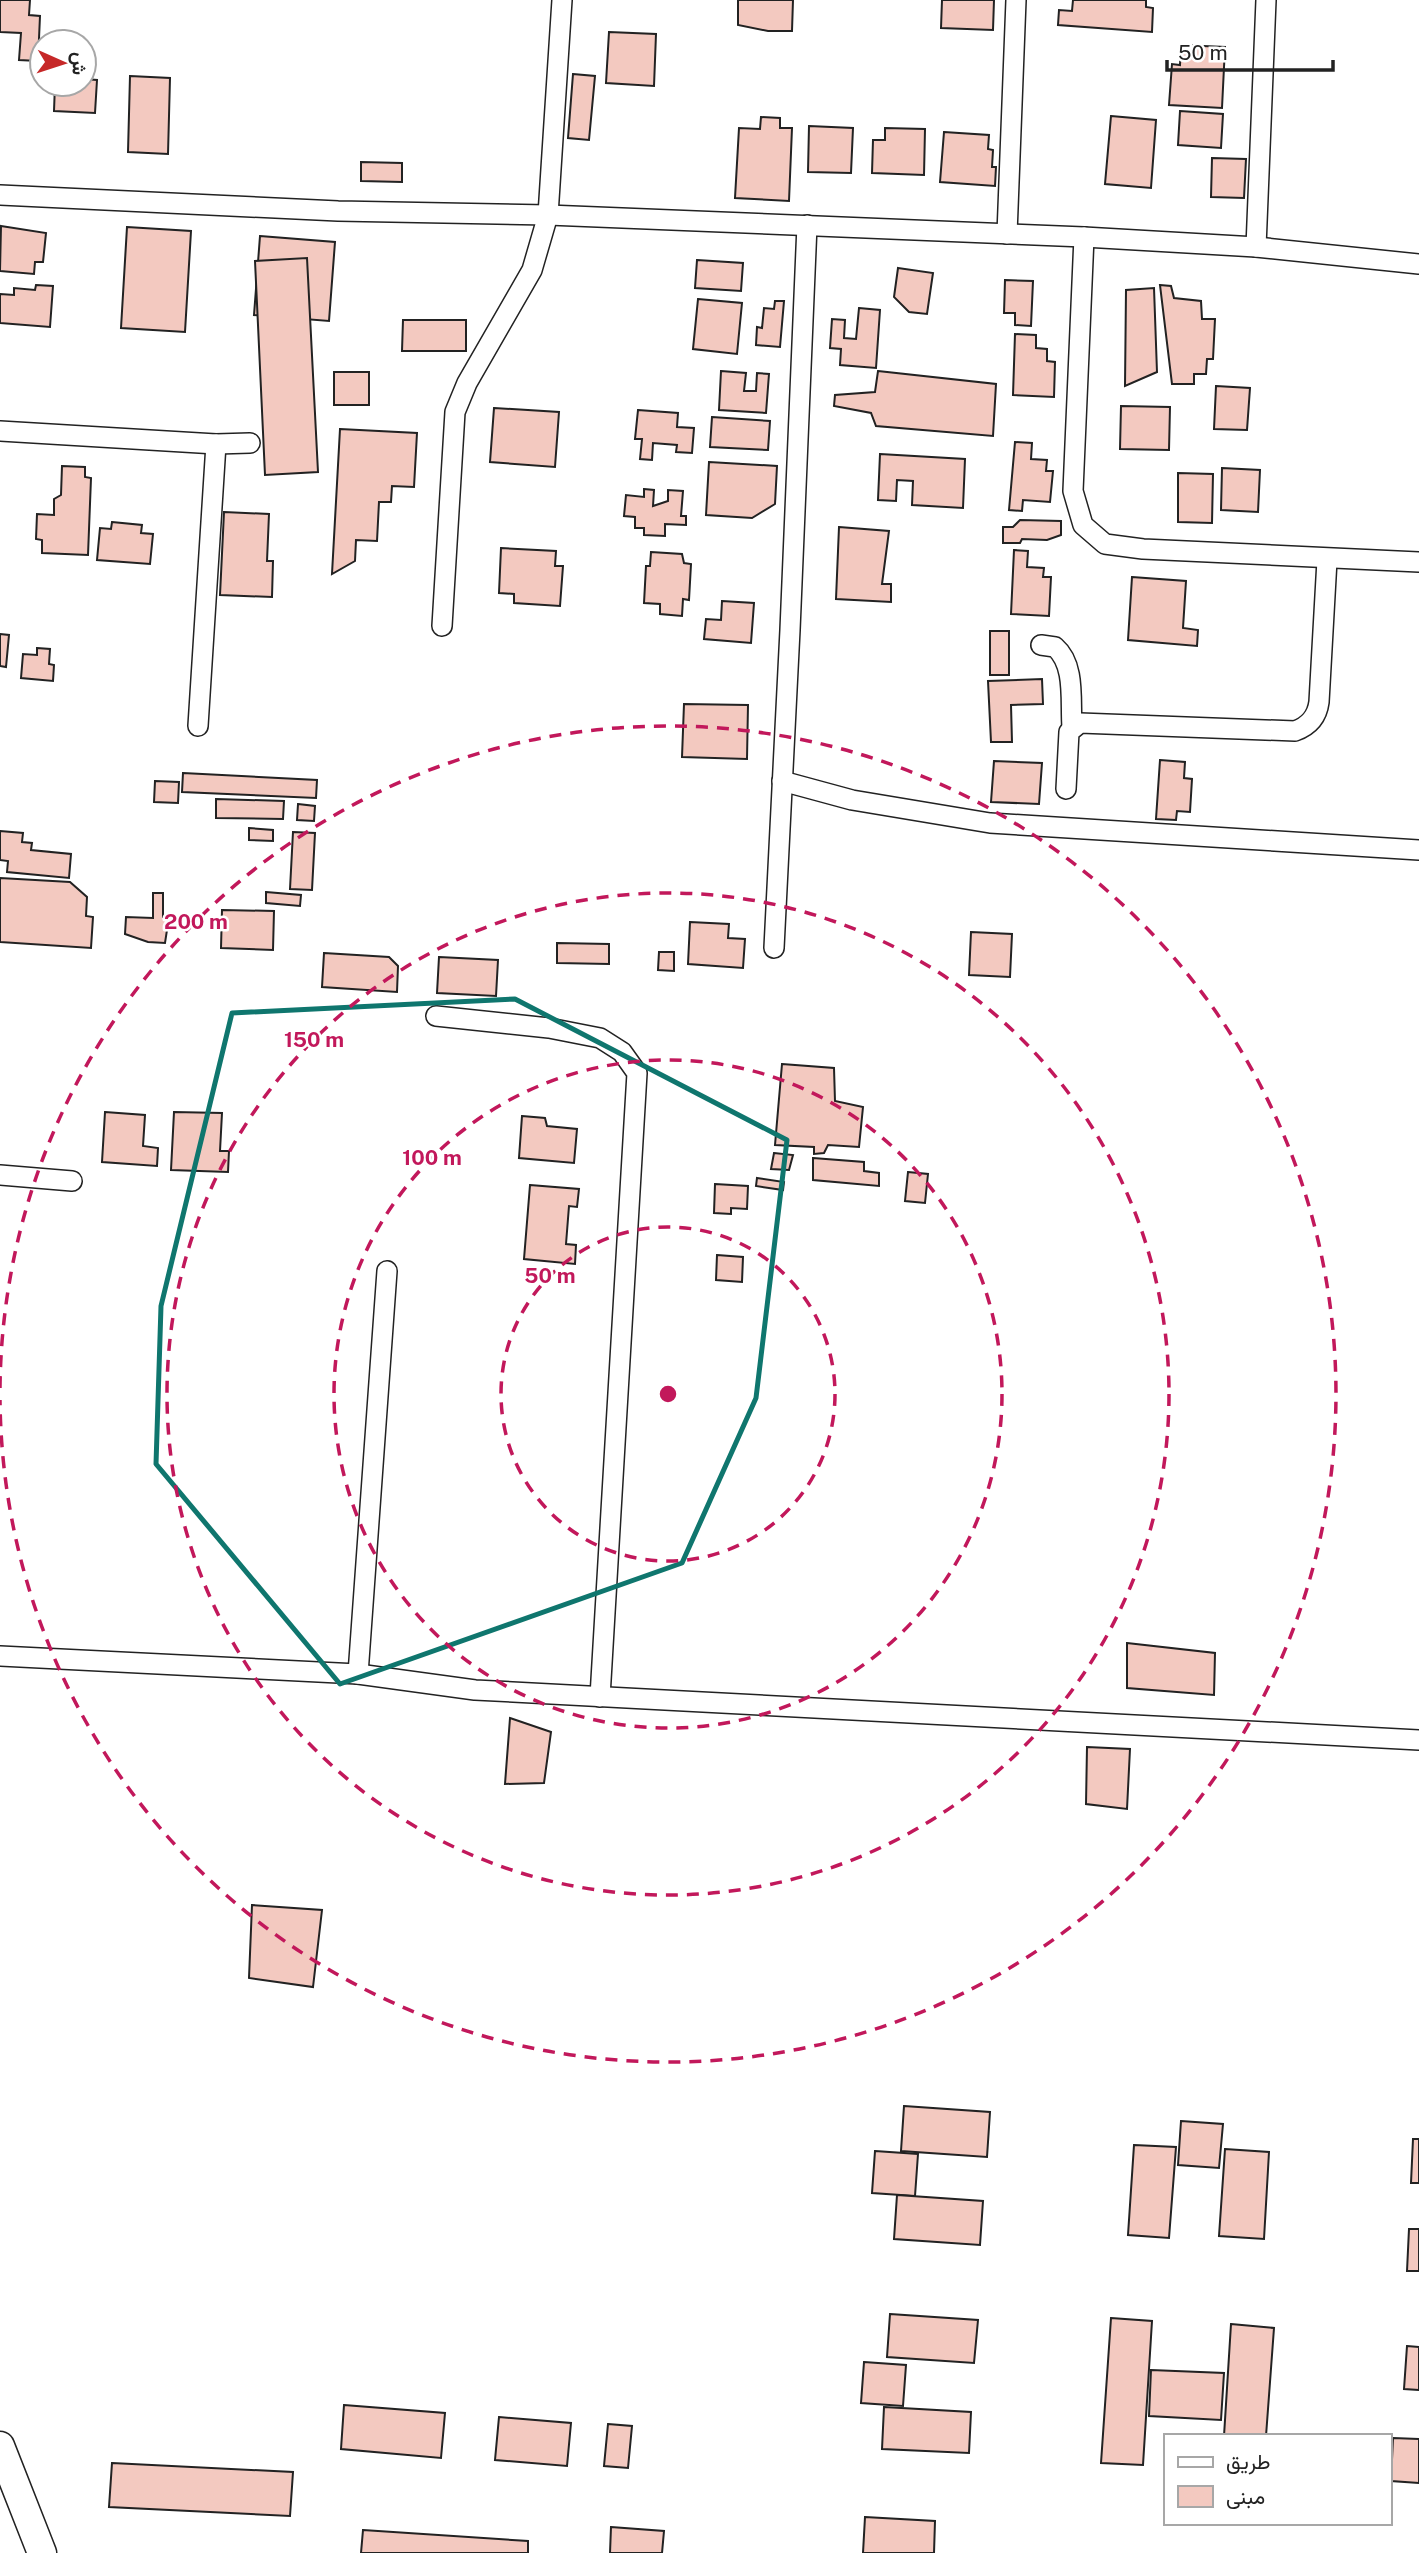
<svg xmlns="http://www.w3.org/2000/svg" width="1419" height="2553" viewBox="0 0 1419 2553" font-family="'Public Sans',Vazirmatn,sans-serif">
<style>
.building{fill:#f3c9c0;stroke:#222;stroke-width:2}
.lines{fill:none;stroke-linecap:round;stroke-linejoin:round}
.street-casing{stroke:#222;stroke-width:22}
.secondary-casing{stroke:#222;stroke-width:31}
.street{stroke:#fff;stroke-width:19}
.secondary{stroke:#fff;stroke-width:28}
.marked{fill:none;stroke:#0f766e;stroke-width:5;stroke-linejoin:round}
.ring{fill:none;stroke:#c2185b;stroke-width:3.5;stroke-dasharray:12 9}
.centre{fill:#c2185b;stroke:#fff;stroke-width:3.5}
.ring-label{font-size:21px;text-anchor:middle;font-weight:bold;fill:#c2185b;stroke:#fff;stroke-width:5;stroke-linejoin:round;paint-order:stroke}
</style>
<rect width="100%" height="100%" fill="#fff"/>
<g class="building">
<polygon points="0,0 30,0 29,15 40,16 38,61 19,60 21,33 0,32"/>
<polygon points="738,0 793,0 792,31 768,31 738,25"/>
<polygon points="942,0 994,0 993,30 941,28"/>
<polygon points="1073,0 1146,0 1146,7 1153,8 1152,32 1058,25 1059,10 1072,11"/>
<polygon points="609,32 656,34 654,86 606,83"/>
<polygon points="1181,45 1225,47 1222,108 1169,105 1172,64 1180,65"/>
<polygon points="573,74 595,76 589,140 568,138"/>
<polygon points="130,76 170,78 168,154 128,152"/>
<polygon points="84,79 97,80 95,113 54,111 55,84 84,84"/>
<polygon points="1180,111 1223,114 1221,148 1178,145"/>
<polygon points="1111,116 1156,120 1151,188 1105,184"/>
<polygon points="761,117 780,118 780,128 792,128 789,201 735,198 739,128 760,129"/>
<polygon points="809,126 853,128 851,173 808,172"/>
<polygon points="885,128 925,129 924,175 872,173 873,140 885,140"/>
<polygon points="944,132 989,135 988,149 993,150 992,167 996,167 995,186 940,182"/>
<polygon points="1212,158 1246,159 1244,198 1211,197"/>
<polygon points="361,162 402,163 402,182 361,181"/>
<polygon points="1,226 46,233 43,262 35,262 34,274 0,271"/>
<polygon points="127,227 191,231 185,332 121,328"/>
<polygon points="260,236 335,242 329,321 254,315"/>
<polygon points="307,258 318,472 265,475 255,261"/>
<polygon points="697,260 743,263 741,291 695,288"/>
<polygon points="898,268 933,273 927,314 909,312 894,297"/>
<polygon points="1005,280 1033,281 1031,326 1015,325 1015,313 1004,313"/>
<polygon points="36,285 53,286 50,327 0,323 0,294 14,295 14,288 35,290"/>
<polygon points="1160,285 1171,286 1174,298 1201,301 1202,319 1215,319 1213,359 1207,359 1206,374 1194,374 1194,384 1172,384"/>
<polygon points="1154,288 1157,372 1125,386 1126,290"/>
<polygon points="698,299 742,303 737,354 693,349"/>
<polygon points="775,301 784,301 780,347 756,345 757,327 762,328 764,308 774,309"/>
<polygon points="859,308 880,310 876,368 840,365 841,349 830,348 832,319 845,320 844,338 856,339"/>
<polygon points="403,320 466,320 466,351 402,351"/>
<polygon points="1015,334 1036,335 1036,348 1047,349 1047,361 1055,362 1054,397 1013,395"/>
<polygon points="721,371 746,373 744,391 756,391 757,373 769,374 766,413 719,410"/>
<polygon points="878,371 996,384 993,436 876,426 871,413 834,406 835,395 875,392"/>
<rect x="334" y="372" width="35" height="33"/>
<polygon points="1216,386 1250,388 1247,430 1214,429"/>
<polygon points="1121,406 1170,407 1169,450 1120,449"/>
<polygon points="494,408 559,412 555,467 490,462"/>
<polygon points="638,410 678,413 677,427 694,428 692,453 676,452 677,445 653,443 652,460 640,459 642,439 635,439"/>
<polygon points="712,417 770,421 768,450 710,447"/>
<polygon points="340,429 417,433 414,487 392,486 391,502 379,502 377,541 356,540 355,561 332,574"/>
<polygon points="1015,442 1032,443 1031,459 1047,460 1046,471 1053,471 1050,502 1023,500 1022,511 1009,510"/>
<polygon points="880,454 965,459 963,508 912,505 913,481 897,480 896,501 878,500"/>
<polygon points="709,462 777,466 775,504 752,518 706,515"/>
<polygon points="62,466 85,467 85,477 91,478 88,555 42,553 42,540 36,539 37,514 54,515 54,499 61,495"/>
<polygon points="1222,468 1260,470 1258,512 1221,510"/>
<polygon points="1178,473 1213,474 1212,523 1178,522"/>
<polygon points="644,489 654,490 653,506 668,501 668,490 683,491 681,516 686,516 686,525 665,524 665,536 644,535 644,528 635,528 635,517 624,516 626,495 644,497"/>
<polygon points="224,512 269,514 267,561 273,561 272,597 220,595"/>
<polygon points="1020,520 1061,521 1061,535 1047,540 1022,539 1020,543 1003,543 1003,527 1013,527"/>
<polygon points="112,522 142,525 141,533 153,534 150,564 97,560 100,528 111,529"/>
<polygon points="839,527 889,531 882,584 891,584 891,602 836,599"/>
<polygon points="501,548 556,551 555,566 563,566 560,606 514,603 514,594 499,593"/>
<polygon points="1014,550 1028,551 1027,567 1044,568 1043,577 1051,577 1049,616 1011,614"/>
<polygon points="651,552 682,554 684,563 691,564 689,600 683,599 682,616 660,614 660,604 644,603 646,566 650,566"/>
<polygon points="1132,577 1186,581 1183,628 1198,630 1197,646 1128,640"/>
<polygon points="722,601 754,603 751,643 704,639 706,619 721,620"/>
<rect x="990" y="631" width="19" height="44"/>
<polygon points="0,634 9,635 6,667 0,666"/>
<polygon points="37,648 50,649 49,664 54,665 53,681 21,678 23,654 37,655"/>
<polygon points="1042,679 1043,704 1011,705 1012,742 991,742 988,681"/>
<polygon points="684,704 748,705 747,759 682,757"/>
<polygon points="1160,760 1185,762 1184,778 1192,779 1190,812 1177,811 1176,820 1156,819"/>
<polygon points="994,761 1042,763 1039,804 991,802"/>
<polygon points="183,773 317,780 316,798 182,792"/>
<polygon points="155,781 179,782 178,803 154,802"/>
<polygon points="216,799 284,801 283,819 216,818"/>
<polygon points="298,804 315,806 314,821 297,820"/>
<polygon points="249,828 273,830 273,841 249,840"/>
<polygon points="0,831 23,833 22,842 32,843 31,850 71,854 69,878 7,872 8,861 0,860"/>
<polygon points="293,832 315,833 312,890 290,889"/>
<polygon points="0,878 70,882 87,897 86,916 93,917 91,948 0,942"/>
<polygon points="266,892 301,895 300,906 266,903"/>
<polygon points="153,893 163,893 163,917 169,917 165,943 148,942 125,934 126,917 153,918"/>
<polygon points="222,910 274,911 273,950 221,948"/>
<polygon points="690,922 729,924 728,938 745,939 743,968 688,964"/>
<polygon points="971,932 1012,934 1010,977 969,975"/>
<polygon points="557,943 609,944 609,964 557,963"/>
<polygon points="659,952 674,952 674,971 658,970"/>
<polygon points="324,953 389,957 398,966 397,992 322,987"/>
<polygon points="439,957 498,960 496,996 437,993"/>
<polygon points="782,1064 834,1068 835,1101 863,1107 859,1147 828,1145 824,1153 814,1154 814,1147 775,1145"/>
<polygon points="105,1112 145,1115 143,1146 158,1148 157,1166 102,1162"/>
<polygon points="174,1112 222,1113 220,1151 229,1151 228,1172 171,1170"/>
<polygon points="522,1116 545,1118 547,1126 577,1129 574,1163 519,1158"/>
<polygon points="774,1153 793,1155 789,1170 771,1169"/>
<polygon points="813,1158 864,1162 864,1171 879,1173 879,1186 813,1180"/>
<polygon points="908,1172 928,1174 925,1203 905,1201"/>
<polygon points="757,1178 784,1182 783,1190 756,1186"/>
<polygon points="715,1184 748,1186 747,1209 731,1208 731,1214 714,1213"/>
<polygon points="530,1185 579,1189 577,1207 569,1206 566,1244 576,1245 575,1264 524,1259"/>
<polygon points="717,1255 743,1257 742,1282 716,1280"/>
<polygon points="1127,1643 1215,1653 1214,1695 1127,1688"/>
<polygon points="510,1718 551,1732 544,1783 505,1784"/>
<polygon points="1087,1747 1130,1749 1127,1809 1086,1804"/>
<polygon points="252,1905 322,1910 313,1987 249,1978"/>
<polygon points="904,2106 990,2112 987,2157 901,2151"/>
<polygon points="1181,2121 1223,2124 1219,2168 1178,2165"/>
<polygon points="1413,2139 1419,2139 1419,2183 1411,2183"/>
<polygon points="1134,2145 1176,2147 1169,2238 1128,2235"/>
<polygon points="1225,2149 1269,2152 1264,2239 1219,2236"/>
<polygon points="875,2151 918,2154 915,2196 872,2193"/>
<polygon points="897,2195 983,2201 980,2245 894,2239"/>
<polygon points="1409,2229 1419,2229 1419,2271 1407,2271"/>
<polygon points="890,2314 978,2320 974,2363 887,2357"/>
<polygon points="1111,2318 1152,2321 1143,2465 1101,2463"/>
<polygon points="1231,2324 1274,2328 1266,2436 1224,2436"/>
<polygon points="1407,2346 1419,2347 1419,2390 1404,2389"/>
<polygon points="864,2362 906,2365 903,2406 861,2403"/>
<polygon points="1151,2370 1224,2373 1221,2420 1149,2416"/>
<polygon points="344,2405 445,2413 441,2458 341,2449"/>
<polygon points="884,2407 971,2412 969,2453 882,2449"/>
<polygon points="499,2417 571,2423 567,2466 495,2460"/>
<polygon points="608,2424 632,2426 628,2468 604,2466"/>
<polygon points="1393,2438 1419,2439 1419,2483 1391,2481"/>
<polygon points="112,2463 293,2472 290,2516 109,2507"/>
<polygon points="865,2517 935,2521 934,2553 863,2553"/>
<polygon points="611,2527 664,2531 662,2553 610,2553"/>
<polygon points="363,2530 528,2541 528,2553 361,2553"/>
</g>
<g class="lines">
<g class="street-casing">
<g id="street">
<polyline points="0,195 338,211 548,215 1084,237 1256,247 1419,264"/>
<polyline points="1007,234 1016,0"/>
<polyline points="1084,237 1073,491 1083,525 1105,544 1143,549 1419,562"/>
<polyline points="1256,247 1266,0"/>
<polyline points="0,431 216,444 250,443"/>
<polyline points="442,626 455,412 467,383 532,270 548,215 562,0"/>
<path d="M1041 645 1055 647C1076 665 1070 702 1072 727"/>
<polyline points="198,726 216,444"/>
<polyline points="782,781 852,800 990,823 1419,850"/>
<path d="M1066 789 1069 732 1080 723 1295 731C1309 726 1317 717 1319 702L1327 560"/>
<polyline points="774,948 790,630 807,225"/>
<polyline points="436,1016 549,1028 600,1038 622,1052 637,1073 600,1697"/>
<polyline points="0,1175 72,1181"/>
<polyline points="0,1656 358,1674 475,1690 1419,1740"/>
<polyline points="358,1674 387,1271"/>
</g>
</g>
<g class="secondary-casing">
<polyline id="secondary" points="0,2446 42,2553"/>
</g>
<use href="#street" class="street"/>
<use href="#secondary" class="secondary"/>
</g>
<path class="marked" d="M515 999 787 1140 756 1398 682 1563 340 1684 156 1464 161 1306 232 1013Z"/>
<g class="ring">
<circle cx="668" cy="1394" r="167"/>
<circle cx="668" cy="1394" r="334"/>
<circle cx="668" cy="1394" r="501"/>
<path d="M0 1388A668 668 0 1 1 0 1400"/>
</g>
<circle cx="668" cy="1394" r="10" class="centre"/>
<g class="ring-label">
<text x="196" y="929">200 m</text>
<text x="314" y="1047">150 m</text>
<text x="432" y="1165">100 m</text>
<text x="550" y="1283">50 m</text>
</g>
<rect x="1164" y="2434" width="228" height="91" fill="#ffffff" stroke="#a7a7a7" stroke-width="2"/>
<rect x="1178" y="2457" width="35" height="10" fill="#ffffff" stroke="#a7a7a7" stroke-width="2"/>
<text x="1226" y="2469" font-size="21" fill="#222222">طريق</text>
<rect x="1178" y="2486" width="35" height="21" fill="#f3c9c0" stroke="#a7a7a7" stroke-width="2"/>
<text x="1226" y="2504" font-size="21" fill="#222222">مبنى</text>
<g transform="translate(63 63) rotate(93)"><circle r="33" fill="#ffffff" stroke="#a7a7a7" stroke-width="2"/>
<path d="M0-5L12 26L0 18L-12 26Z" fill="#c62828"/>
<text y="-10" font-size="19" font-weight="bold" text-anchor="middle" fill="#222222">ش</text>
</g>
<path d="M1167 60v10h166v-10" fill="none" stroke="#222222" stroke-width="3.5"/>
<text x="1178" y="60" font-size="21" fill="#222222" stroke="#ffffff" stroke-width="5" paint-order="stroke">50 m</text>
</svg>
